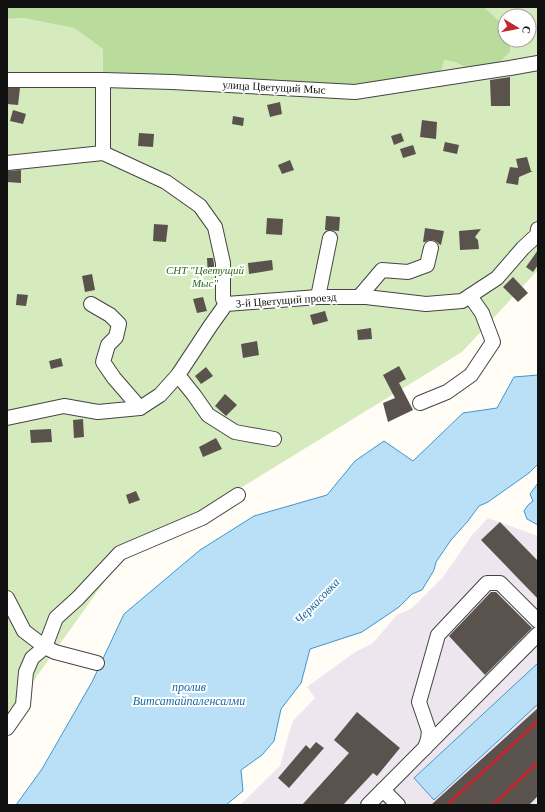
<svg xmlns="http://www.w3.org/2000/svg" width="545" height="812" viewBox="0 0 545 812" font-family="Georgia,serif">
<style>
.industrial{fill:#eee6ef}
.green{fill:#d5ebbd}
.forest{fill:#b9dc9c}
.water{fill:#b9e0f7;stroke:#3f96cf}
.building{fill:#5a524d}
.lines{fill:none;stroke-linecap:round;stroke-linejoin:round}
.minor-casing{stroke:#444;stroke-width:16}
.minor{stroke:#fff;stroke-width:14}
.rail{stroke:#c4262e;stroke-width:3}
.labels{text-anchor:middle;stroke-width:4;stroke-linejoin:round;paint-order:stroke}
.street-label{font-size:11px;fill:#111;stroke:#fff}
.park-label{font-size:11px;font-style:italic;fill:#2f6b1f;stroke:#fff}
.water-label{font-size:12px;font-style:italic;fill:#1768a6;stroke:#fff}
</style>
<rect width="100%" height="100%" fill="#fffdf5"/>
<polygon class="industrial" points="488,518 538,536 538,663 414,778 435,800 538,704 538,805 240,805 280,766 287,740 293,721 315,698 307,687 355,652 373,643 397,615 412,608 443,577 472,535"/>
<polygon class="green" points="484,7 538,7 538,270 462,352 117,564 7,718 7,19 23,18 74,28 103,49 103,76 442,68 444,60 455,62 467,68 510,52 511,40 529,40 529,16 505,16 505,27"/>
<polygon class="forest" points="7,7 484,7 505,27 505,40 511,40 510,52 498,63 467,68 455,62 444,60 442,68 438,76 366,84 322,84 251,81 172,74 103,76 103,49 74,28 23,18 7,19"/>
<g class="water">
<polygon points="538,375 538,464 529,473 488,502 479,506 468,521 451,540 436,562 434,570 422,590 412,594 399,607 362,632 310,649 301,683 281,709 274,741 262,755 241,770 243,791 226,805 16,805 42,769 92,682 124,614 200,550 254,516 327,495 355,461 384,441 413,461 463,413 497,408 514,377"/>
<polygon points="538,483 538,525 527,519 524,511 528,505 533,501 530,494"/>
<polygon points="538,663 538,704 434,800 414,778"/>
</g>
<g class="building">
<polygon points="510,77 510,106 491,106 490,80"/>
<polygon points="7,88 20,88 18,105 7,104"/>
<polygon points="280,102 282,114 270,117 267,105"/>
<polygon points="13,110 26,114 23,124 10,121"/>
<polygon points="233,116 244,118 243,126 232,124"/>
<polygon points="422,120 437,122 436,139 420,137"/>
<polygon points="139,133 154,134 153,147 138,146"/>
<polygon points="401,133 404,141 394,145 391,136"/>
<polygon points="445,142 459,145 457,154 443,151"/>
<polygon points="413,145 416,154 403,158 400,149"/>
<polygon points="527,157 531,171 533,171 519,177 518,185 506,183 510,167 518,168 516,159"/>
<polygon points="290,160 294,170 282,174 278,165"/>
<polygon points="21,170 21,183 7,182 7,171"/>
<polygon points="326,216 340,217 339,231 325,230"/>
<polygon points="267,218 283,219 282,235 266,234"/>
<polygon points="154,224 168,225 166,242 153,241"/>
<polygon points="425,228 444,231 441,245 439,244 437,242 433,240 429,240 425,242 423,242"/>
<polygon points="481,229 475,237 478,240 479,249 460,250 459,231"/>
<polygon points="538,250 538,265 533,272 526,267"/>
<polygon points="207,258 213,258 214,264 214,275 208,276"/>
<polygon points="272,260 273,270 249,274 248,263"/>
<polygon points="92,274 95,290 85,292 82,276"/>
<polygon points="513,277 528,293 518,302 503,287"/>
<polygon points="17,294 28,295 26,306 16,305"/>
<polygon points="203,297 207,311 197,313 193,299"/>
<polygon points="325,311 328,321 313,325 310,315"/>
<polygon points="371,328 372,339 358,340 357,330"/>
<polygon points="257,341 259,355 243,358 241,344"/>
<polygon points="61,358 63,366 51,369 49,361"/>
<polygon points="399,366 406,379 399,383 413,410 388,422 383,403 395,398 383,375"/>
<polygon points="206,367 213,376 201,384 195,376"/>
<polygon points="225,394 237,405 226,416 215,406"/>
<polygon points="83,419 84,437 74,438 73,420"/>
<polygon points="51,429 52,442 31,443 30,430"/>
<polygon points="216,438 222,449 203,457 199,447"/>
<polygon points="136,491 140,500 129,504 126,495"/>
<polygon points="500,522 538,561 538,599 481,540"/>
<polygon points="491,592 496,592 532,628 485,675 449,636"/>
<polygon points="538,708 538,796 529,805 431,805"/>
<polygon points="357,712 400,748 377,776 373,773 343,805 302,805 349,753 334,740"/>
<polygon points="316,742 324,748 289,788 278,778 306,745 310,749"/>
</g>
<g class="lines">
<g class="minor-casing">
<g id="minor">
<polyline points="7,80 103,80 172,82 355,92 510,68 538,63"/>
<polyline points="103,80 103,153"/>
<polyline points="7,163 103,153 166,182 200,206 215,227 223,263 223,299 226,304"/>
<polyline points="318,297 330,238"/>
<polyline points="359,297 382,270 408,272 427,265 431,248"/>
<polyline points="91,304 110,315 119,324 116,337 108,345 103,362 114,378 140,408"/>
<polyline points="178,375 194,395 208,415 235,432 274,439"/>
<polyline points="420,403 447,392 471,375 493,342 482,313 470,296"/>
<polyline points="7,418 64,406 98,412 140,408 160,395 178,375 211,325 226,304 318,297 366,297 426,304 462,301 497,278 523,248 537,235 538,229"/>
<polyline points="7,598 24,631 45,647 55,652 97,663"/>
<polyline points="7,728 23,705 26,672 32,658 45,647 56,618 78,598 120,553 202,518 238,495"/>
<polyline points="425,748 428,739 429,731 419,702 438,635 487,583 500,583 538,621"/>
<polyline points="383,790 398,805"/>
<polyline points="368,805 538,634"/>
</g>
</g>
<use href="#minor" class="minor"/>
<g class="rail">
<polyline points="447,805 538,721"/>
<polyline points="493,805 538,762"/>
</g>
</g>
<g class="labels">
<g class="street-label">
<text transform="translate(274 87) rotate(3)" y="4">улица Цветущий Мыс</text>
<text transform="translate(286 300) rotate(-4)" y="4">3-й Цветущий проезд</text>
</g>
<g class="park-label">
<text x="205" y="274">СНТ "Цветущий<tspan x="205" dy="13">Мыс"</tspan></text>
</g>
<g class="water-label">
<text transform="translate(317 601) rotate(-46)" y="4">Черкасовка</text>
<text x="189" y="691">пролив<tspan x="189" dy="14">Витсатайпаленсалми</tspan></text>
</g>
</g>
<rect width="545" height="812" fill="none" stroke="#111111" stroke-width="16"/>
<g transform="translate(517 28) rotate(100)"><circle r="19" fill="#ffffff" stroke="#a0a0a0"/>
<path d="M0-3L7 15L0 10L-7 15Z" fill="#c4262e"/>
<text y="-6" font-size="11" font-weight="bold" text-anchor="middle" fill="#111111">С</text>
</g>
</svg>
